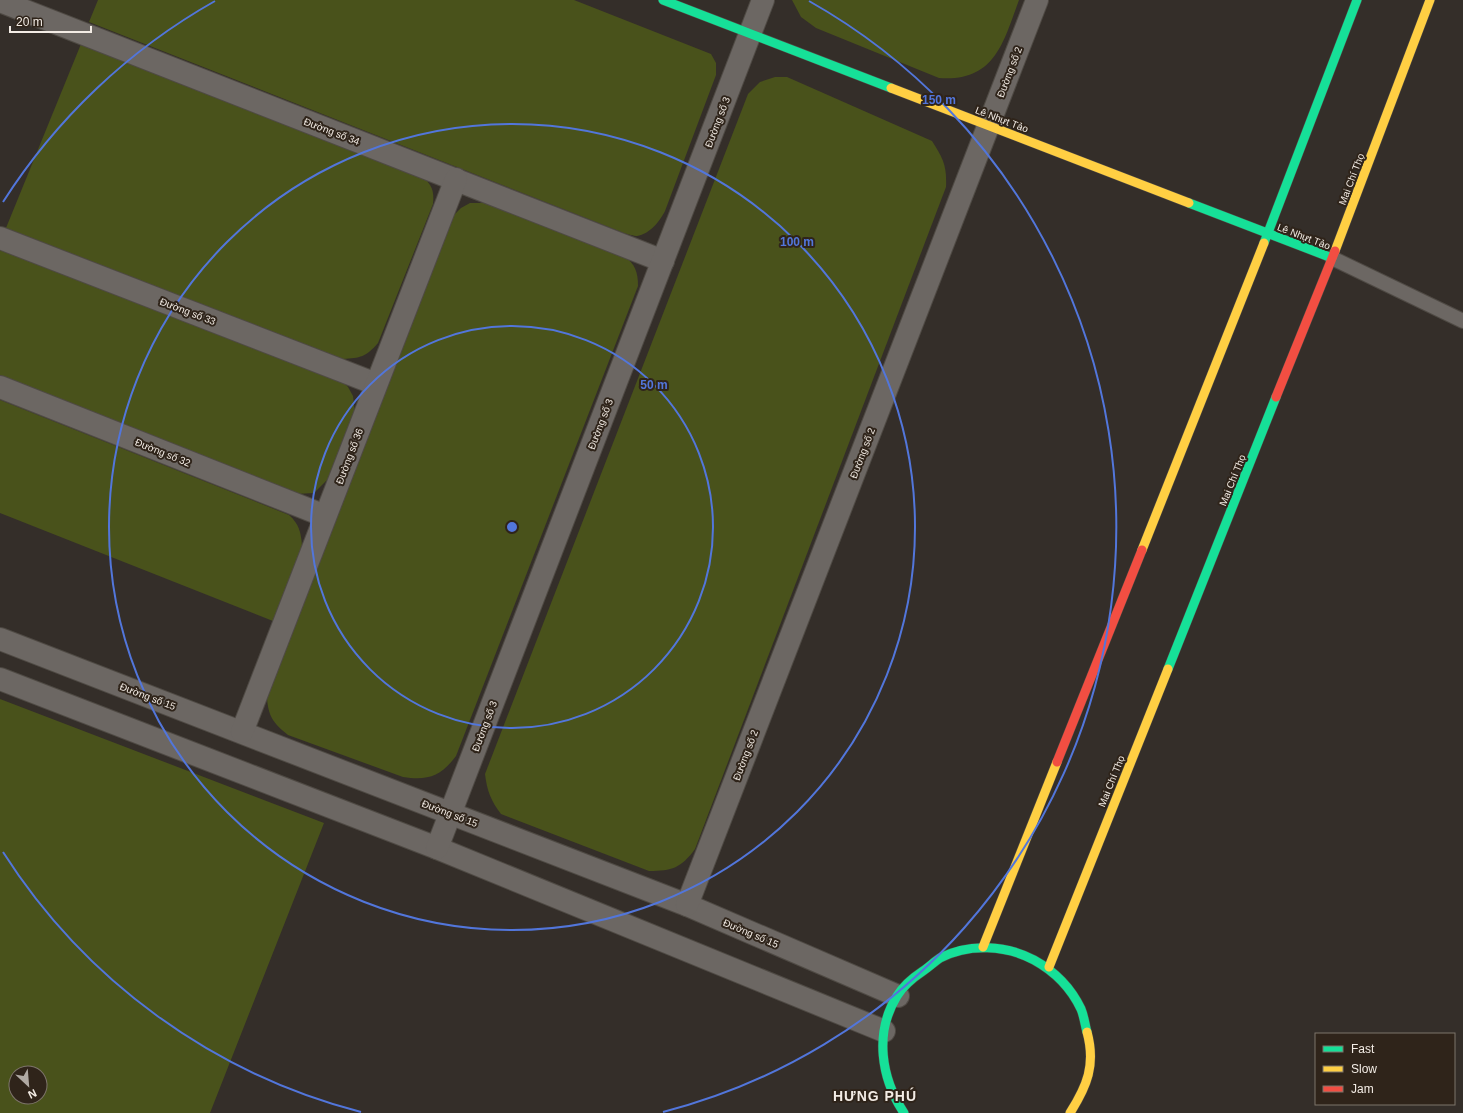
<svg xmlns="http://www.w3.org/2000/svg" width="1463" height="1113" viewBox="0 0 1463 1113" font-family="Arial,sans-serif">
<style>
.green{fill:#49521b;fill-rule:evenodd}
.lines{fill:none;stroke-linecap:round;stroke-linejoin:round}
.lane-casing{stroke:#4f4a44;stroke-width:16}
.street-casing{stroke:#4f4a44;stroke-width:24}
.fast-casing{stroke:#4f4a44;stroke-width:10}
.slow-casing{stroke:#4f4a44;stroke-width:10}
.jam-casing{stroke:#4f4a44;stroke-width:10}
.lane{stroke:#6c6763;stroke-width:14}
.street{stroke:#6c6763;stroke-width:22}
.fast{stroke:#16e098;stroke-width:9}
.slow{stroke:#ffcf43;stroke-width:9}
.jam{stroke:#f24e42;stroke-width:9}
.ring{fill:none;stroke:#5276db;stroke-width:2}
.labels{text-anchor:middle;stroke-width:4;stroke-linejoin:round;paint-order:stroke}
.street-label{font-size:10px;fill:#f3ece5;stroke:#2f241a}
.district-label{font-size:14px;font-weight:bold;letter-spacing:1px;fill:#f3ece5;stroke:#2f241a}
.centre{fill:#5276db;stroke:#2f241a;stroke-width:2}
.ring-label{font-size:12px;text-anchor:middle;font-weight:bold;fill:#5276db;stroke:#2f241a;stroke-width:4;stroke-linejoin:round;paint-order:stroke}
</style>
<rect width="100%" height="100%" fill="#342e29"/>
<g class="green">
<path d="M98 0H574L711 54 716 63V75L665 211C660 221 650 234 637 236 634 236 628 234 624 233L89 22Z"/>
<path d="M792 0H1019C1003 43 995 82 939 78L816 28 801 17Z"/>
<path d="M81 44 425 179C433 187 434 193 433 204L378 343C366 357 360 358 343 359L6 228Z"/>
<path d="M775 77H787L932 141C943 158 947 166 946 187L695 849C681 868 672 871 649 871L501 814C491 801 487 791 485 774L748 94 760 82Z"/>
<path d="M470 203H485L624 256C635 264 638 272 638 286L456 756C441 776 428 781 403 777L288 735C273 723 268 716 267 697L450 219 461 208Z"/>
<polygon points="0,248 342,381 348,387 353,396 355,414 328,479 314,493 296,494 0,379"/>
<path d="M0 400 289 515C299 524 301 532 302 546L273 621 0 513Z"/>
<path d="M0 699 324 823 210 1113H0ZM16 1073H40V1097H16Z"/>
</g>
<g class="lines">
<g class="lane-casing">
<polyline id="lane" points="1332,258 1463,321"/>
</g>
<g class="street-casing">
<g id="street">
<polyline points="0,1 663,261"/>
<polyline points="0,238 376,384"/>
<polyline points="0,387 325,516"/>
<polyline points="0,639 687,905 898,996"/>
<polyline points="0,679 437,848 884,1031"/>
<polyline points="242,732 456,179"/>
<polyline points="437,848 763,0"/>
<polyline points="687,905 1037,0"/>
</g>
</g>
<g class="fast-casing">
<g id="fast">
<polyline points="663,0 891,88"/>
<polyline points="1189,203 1332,258"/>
<polyline points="1264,243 1357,0"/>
<polyline points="1168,669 1276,397"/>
<path d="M904 1113C881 1078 874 1033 897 996 903 986 914 977 923 971 929 967 934 962 940 958 969 943 1006 945 1034 960 1054 971 1071 988 1081 1009 1084 1016 1085 1025 1087 1032"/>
</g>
</g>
<g class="slow-casing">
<g id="slow">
<polyline points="891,88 1189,203"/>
<polyline points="1335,251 1430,0"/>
<polyline points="1142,550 1264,243"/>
<polyline points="983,947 1057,762"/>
<polyline points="1049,967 1168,669"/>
<path d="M1070 1113C1087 1086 1096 1065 1087 1032"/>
</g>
</g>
<g class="jam-casing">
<g id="jam">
<polyline points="1276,397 1335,251"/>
<polyline points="1057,762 1142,550"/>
</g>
</g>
<use href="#lane" class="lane"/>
<use href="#street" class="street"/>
<use href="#fast" class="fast"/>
<use href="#slow" class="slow"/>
<use href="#jam" class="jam"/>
</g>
<g class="ring">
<circle cx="512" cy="527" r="201"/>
<circle cx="512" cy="527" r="403"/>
<path d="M361 1112A604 604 0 0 1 3 852M3 202A604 604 0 0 1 215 1M809 1A604 604 0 0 1 663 1112"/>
</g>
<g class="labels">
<g class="street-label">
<text transform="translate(1009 72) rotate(-69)" y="4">Đường số 2</text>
<text transform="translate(1002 119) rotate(21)" y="4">Lê Nhựt Tảo</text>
<text transform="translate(717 122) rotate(-69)" y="4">Đường số 3</text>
<text transform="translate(332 131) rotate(21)" y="4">Đường số 34</text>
<text transform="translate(1351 179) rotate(-69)" y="4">Mai Chí Thọ</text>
<text transform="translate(1304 236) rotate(21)" y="4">Lê Nhựt Tảo</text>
<text transform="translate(188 311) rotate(21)" y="4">Đường số 33</text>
<text transform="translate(600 424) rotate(-69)" y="4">Đường số 3</text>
<text transform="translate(163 452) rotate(22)" y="4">Đường số 32</text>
<text transform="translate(862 453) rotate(-69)" y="4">Đường số 2</text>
<text transform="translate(349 456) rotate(-69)" y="4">Đường số 36</text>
<text transform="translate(1232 480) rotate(-68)" y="4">Mai Chí Thọ</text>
<text transform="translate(148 696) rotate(21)" y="4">Đường số 15</text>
<text transform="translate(484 726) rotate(-69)" y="4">Đường số 3</text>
<text transform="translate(745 755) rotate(-69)" y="4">Đường số 2</text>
<text transform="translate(1111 781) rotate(-68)" y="4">Mai Chí Thọ</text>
<text transform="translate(450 813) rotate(21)" y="4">Đường số 15</text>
<text transform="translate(751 933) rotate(23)" y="4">Đường số 15</text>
</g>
<g class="district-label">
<text x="875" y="1101">HƯNG PHÚ</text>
</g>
</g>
<circle cx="512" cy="527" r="6" class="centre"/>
<g class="ring-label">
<text x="939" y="104">150 m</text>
<text x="797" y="246">100 m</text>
<text x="654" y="389">50 m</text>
</g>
<rect x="1315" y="1033" width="140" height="72" fill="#2f241a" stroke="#7d746b"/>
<rect x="1323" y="1046" width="20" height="6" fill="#16e098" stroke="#7d746b"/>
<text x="1351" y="1053" font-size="12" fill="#f3ece5">Fast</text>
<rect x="1323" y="1066" width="20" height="6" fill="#ffcf43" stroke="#7d746b"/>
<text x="1351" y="1073" font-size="12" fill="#f3ece5">Slow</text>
<rect x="1323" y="1086" width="20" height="6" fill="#f24e42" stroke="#7d746b"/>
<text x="1351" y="1093" font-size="12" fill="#f3ece5">Jam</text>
<g transform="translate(28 1085) rotate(154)"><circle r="19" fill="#2f241a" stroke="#7d746b"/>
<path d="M0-3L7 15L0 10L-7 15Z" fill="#b0aaa3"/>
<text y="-6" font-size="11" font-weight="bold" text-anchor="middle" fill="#f3ece5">N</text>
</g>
<path d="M10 26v6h81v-6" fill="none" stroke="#f3ece5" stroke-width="2"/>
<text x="16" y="26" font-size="12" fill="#f3ece5" stroke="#2f241a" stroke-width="3" paint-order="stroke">20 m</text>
</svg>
